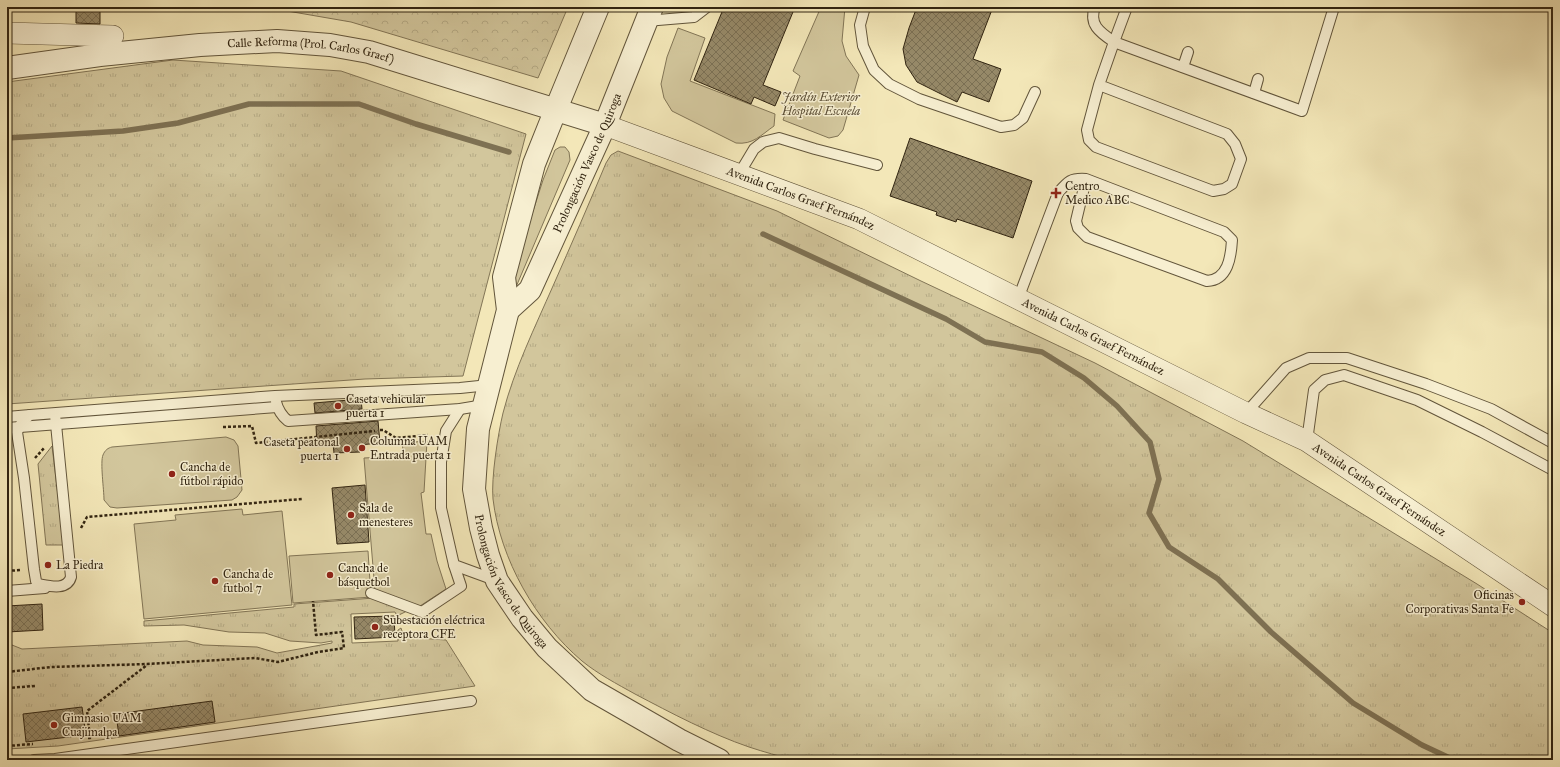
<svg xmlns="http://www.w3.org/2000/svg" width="1560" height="767" viewBox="0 0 1560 767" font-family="'IM FELL Great Primer',serif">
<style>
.grass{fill:url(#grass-tufts);stroke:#827556}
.forest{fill:url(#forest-crowns);stroke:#827556}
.green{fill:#d2c69c;stroke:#827556}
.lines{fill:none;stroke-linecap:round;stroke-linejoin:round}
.stream{stroke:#7e7153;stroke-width:5.5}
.building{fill:url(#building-cross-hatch);stroke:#312411}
.service-casing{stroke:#62553b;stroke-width:12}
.minor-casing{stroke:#62553b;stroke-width:22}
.tertiary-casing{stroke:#62553b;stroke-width:24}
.path{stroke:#312411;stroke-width:2.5;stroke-dasharray:3 2;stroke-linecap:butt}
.service{stroke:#f7efd1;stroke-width:10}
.minor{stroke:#f7efd1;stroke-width:21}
.tertiary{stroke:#f7efd1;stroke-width:22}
.poi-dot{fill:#8f2418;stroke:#f7efd1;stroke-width:1.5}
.labels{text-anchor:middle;stroke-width:3;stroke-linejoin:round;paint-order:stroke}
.street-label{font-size:12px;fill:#312411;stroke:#f7efd1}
.park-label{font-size:12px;font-style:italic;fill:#594c34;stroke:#f7efd1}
.poi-label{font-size:12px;fill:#312411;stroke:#f7efd1;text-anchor:start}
</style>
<defs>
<pattern id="grass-tufts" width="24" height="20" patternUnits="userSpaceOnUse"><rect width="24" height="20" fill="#d2c69c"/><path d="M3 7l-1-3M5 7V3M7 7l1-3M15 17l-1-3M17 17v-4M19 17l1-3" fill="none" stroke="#b5aa85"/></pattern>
<pattern id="forest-crowns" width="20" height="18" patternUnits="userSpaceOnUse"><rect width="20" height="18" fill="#d2c69c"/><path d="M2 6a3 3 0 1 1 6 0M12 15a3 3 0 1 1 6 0" fill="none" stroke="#b5aa85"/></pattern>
<pattern id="building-cross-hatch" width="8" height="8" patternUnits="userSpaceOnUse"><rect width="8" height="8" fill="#968968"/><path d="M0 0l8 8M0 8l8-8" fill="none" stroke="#7b7054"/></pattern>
</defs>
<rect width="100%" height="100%" fill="#f3e7b8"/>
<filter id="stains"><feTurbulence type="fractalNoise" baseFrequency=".005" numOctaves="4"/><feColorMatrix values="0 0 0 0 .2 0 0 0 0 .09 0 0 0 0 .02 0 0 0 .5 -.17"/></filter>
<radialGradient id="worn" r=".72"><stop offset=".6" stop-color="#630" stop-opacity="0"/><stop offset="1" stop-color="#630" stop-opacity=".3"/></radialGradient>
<g class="grass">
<polygon points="173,60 341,71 526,134 463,376 365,379 7,404 7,82"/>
<path d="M618 151 777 211 921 281 1095 363 1243 441 1477 584 1553 633V760H794C779 756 764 752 749 747 711 734 671 713 635 694 617 684 598 674 582 661 536 622 500 559 493 499 491 478 498 434 503 413 514 370 535 327 553 286 571 245 589 204 606 163L611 155Z"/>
<polygon points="52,446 64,545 46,545 38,464"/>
<polygon points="374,598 407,611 397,616 395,612 351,614 352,643 398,641 398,630 401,628 404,637 446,640 475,686 58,746 7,749 7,646 12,645 22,649 187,641 203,645 257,647 277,653 332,643 332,641 321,643 290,641 265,633 229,632 184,625 144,626 144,621 294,607 294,604"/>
</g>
<polygon class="forest" points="264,7 568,7 538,78 351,22"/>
<g class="green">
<polygon points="821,7 845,7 842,41 846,56 859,75 843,130 838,136 829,138 783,120 800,76 793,71"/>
<path d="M678 28 705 38 690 81 775 114 774 126C761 135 753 145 736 143L672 111 664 98 661 84 667 57Z"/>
<polygon points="560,147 565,147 569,152 570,160 516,287 512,288 527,230 543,180 555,150"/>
<path d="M226 437 234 440 238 446 242 490 237 497 232 500 117 508 110 507 104 500C104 490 100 462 103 455 105 450 108 448 112 447Z"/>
<polygon points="427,441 424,492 421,493 426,534 431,534 437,561 446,589 420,606 375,591 364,458 404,456 402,443"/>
<polygon points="242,509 243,515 282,511 292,605 144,619 134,524 176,520 175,515"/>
<polygon points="368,551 371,597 293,603 289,556"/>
</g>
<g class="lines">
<g class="stream">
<polyline points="7,138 123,131 178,123 249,104 359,104 416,124 509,152"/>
<polyline points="763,234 946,319 985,342 1042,352 1084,378 1117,406 1150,442 1159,479 1149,513 1169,547 1218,579 1271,632 1353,703 1422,745 1454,760"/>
</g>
</g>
<g class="building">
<polygon points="76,7 100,7 100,24 76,23"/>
<polygon points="724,7 795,7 763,85 781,92 775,106 754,97 751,104 694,80"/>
<polygon points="917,7 993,7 973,59 1001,69 989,102 962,92 957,102 917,82 906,65 903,49 909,28"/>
<polygon points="910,138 1032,181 1013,238 957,219 956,222 936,215 937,212 890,196"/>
<polygon points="361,399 362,409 315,413 314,403"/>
<polygon points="378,421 380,443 359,445 360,452 334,453 333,444 317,446 316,426"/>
<polygon points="365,485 369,542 337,544 332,488"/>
<polygon points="42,604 43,630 7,632 7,606"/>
<polygon points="394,616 395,637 355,639 354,617"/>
<polygon points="212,701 215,722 119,736 116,714"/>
<polygon points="82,707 86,735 26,742 23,714"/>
</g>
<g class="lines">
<g class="service-casing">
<g id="service">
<polyline points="865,7 860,25 863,46 874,70 889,84 919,99 1001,127 1014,125 1023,118 1035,92"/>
<path d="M1095 7C1088 25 1101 33 1114 42L1099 85 1087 130 1089 140 1096 147 1213 191 1224 189 1232 184 1241 159 1235 144 1227 134 1099 85"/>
<polyline points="1127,7 1114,42 1302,111 1334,7"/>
<polyline points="646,21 694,17 707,7"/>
<polyline points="1183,67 1188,52"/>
<polyline points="1254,93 1258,79"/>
<polyline points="739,174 754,149 763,142 779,138 815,149 877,165"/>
<path d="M1018 299 1058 193C1068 181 1071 178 1086 179L1224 232 1232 240C1231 257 1228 280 1207 281L1087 237 1078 228 1076 221 1086 179"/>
<path d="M276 402C278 410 282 416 288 421L460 409 484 405"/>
<polyline points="460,409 446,431 441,462 441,508 454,565 495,580"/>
<polyline points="1246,413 1286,368 1309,358 1347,358 1426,384 1491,409 1553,443"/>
<path d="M55 414 71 577C67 591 49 586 38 584L36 581 34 569 24 478 17 432 22 422 30 415 275 396 460 388 489 385"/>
<polyline points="7,417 30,415"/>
<polyline points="7,428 277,407"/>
<polyline points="1307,441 1314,390 1325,380 1344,375 1417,400 1482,432 1553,470"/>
<polyline points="7,591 45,588"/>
<polyline points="371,593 422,612 461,586 454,565"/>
<polyline points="34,760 55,759 471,701"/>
</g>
</g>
<g class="minor-casing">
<g id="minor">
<polyline points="7,33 113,36"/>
<path id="s1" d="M605 125 859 219 1246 413 1307 441 1553 606"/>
</g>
</g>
<g class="tertiary-casing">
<g id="tertiary">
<path id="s2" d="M598 7 556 109 534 164 504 277 508 310 478 429 474 489 481 528 488 555 497 581 522 618 547 648 592 690 679 740 719 760"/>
<path id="s3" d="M7 68 100 55 200 45 277 41 330 45 369 52 605 125"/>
<path id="s4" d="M508 310 530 290 605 125 652 7"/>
</g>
</g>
<g class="path">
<polyline points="223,427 252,426 256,443 375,431"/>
<polyline points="380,430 383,430 396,438 428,435"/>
<polyline points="35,458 45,447"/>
<polyline points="81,528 87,517 302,499"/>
<polyline points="7,571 20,570"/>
<polyline points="7,672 51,667 147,664 255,658 278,662 318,652 344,648 342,632 316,635 313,601"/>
<polyline points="7,688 35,686"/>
<polyline points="88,738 90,738 87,711 147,665"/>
<polyline points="7,746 33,744"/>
</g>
<use href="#service" class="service"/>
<use href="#minor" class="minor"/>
<use href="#tertiary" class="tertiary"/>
</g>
<g class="poi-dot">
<path d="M1054 187h4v4h4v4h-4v4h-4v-4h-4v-4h4z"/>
<circle cx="338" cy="406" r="4"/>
<circle cx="362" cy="448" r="4"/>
<circle cx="347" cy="449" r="4"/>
<circle cx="172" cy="474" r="4"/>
<circle cx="351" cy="515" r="4"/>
<circle cx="48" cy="565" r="4"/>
<circle cx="330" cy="575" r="4"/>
<circle cx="215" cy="581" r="4"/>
<circle cx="1522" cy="602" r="4"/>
<circle cx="375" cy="627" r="4"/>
<circle cx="54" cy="725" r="4"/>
</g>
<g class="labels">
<g class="street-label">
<text dy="4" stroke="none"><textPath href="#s3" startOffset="306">Calle Reforma (Prol. Carlos Graef)</textPath></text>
<text dy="4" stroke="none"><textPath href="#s4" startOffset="169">Prolongación Vasco de Quiroga</textPath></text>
<text dy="4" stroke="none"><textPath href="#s1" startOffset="209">Avenida Carlos Graef Fernández</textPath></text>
<text dy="4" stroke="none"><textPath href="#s1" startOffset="533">Avenida Carlos Graef Fernández</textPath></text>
<text dy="4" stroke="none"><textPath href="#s1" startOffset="858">Avenida Carlos Graef Fernández</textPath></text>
<text dy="4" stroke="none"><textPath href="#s2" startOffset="604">Prolongación Vasco de Quiroga</textPath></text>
</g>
<g class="park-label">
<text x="821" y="101">Jardín Exterior<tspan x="821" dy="14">Hospital Escuela</tspan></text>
</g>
<g class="poi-label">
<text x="1065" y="190">Centro<tspan x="1065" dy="14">Medico ABC</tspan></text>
<text x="346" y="403">Caseta vehicular<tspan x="346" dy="14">puerta 1</tspan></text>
<text x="370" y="445">Columna UAM<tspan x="370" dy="14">Entrada puerta 1</tspan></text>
<text x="339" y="446" text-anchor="end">Caseta peatonal<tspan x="339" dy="14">puerta 1</tspan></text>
<text x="180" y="471">Cancha de<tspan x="180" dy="14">fútbol rápido</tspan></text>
<text x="359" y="512">Sala de<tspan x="359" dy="14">menesteres</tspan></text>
<text x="56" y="569">La Piedra</text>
<text x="338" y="572">Cancha de<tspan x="338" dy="14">básquetbol</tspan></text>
<text x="223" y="578">Cancha de<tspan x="223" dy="14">futbol 7</tspan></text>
<text x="1514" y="599" text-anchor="end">Oficinas<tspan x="1514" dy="14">Corporativas Santa Fe</tspan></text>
<text x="383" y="624">Subestación eléctrica<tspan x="383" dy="14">receptora CFE</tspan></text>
<text x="62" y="722">Gimnasio UAM<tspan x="62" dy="14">Cuajimalpa</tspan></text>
</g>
</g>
<rect width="1560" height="767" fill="none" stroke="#f3e7b8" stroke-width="24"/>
<rect x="8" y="8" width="1544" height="751" fill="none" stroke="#312411" stroke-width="2"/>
<rect x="12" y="12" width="1536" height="743" fill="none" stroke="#312411"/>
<rect width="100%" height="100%" filter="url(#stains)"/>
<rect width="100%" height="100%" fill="url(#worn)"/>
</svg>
